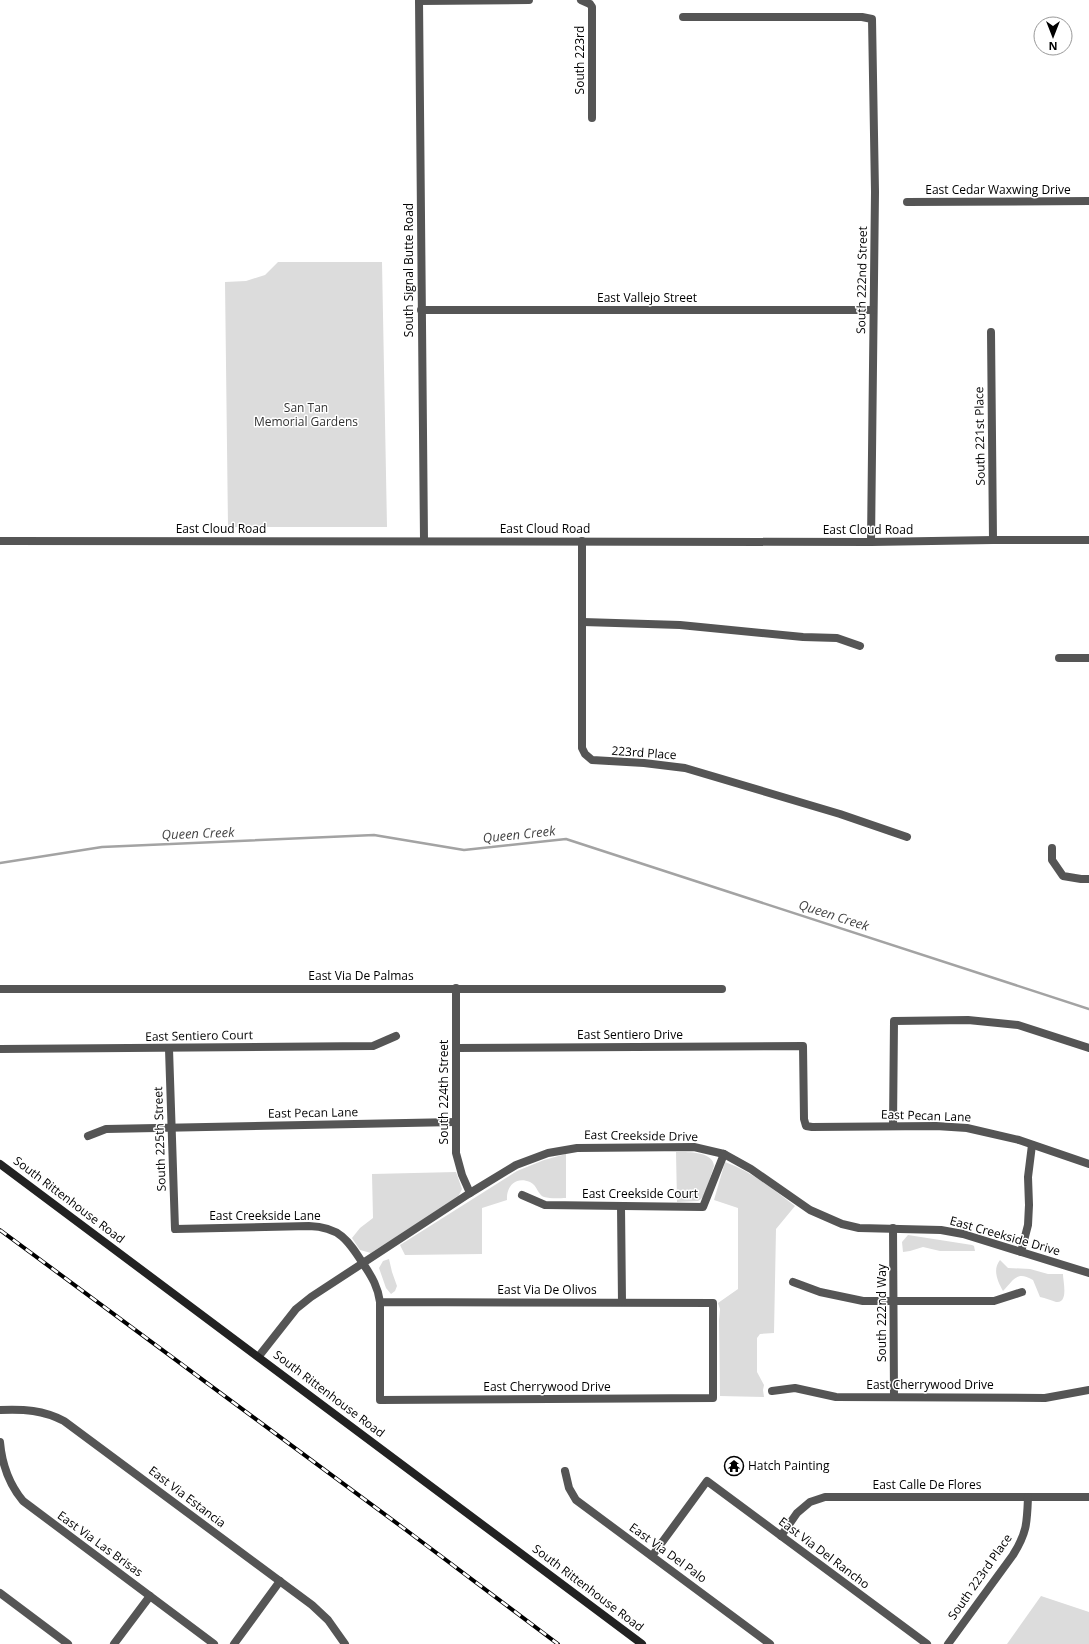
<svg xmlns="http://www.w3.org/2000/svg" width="1089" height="1644" viewBox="0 0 1089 1644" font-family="'Open Sans',sans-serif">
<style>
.green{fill:#dcdcdc}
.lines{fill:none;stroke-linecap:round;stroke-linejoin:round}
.stream{stroke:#a3a3a3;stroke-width:2.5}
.street{stroke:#555;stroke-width:8}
.secondary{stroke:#222;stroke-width:8}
.rail-casing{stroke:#000;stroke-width:4}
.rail{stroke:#fff;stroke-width:2.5;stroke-dasharray:8;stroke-linecap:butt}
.labels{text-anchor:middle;stroke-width:3;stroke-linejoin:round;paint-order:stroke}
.street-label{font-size:12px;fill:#000;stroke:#fff}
.park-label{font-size:12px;fill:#333;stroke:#fff}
.poi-label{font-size:12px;fill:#000;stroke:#fff;text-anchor:start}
.water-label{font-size:13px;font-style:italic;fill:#444;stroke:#fff}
</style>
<rect width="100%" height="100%" fill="#fff"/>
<g class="green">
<polygon points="278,262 382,262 387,527 228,527 225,282 246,281 265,275"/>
<path d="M676 1152C687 1152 713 1151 714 1166L704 1196 701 1199 698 1201 677 1202Z"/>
<path d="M566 1154V1198C560 1198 551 1199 544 1197 538 1195 537 1185 530 1182 516 1176 506 1186 507 1200L482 1208V1254L405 1255 400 1245 517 1171 544 1160Z"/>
<path d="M725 1162C752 1172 773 1189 795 1206L776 1229 774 1333 760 1334 757 1338V1372L764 1385 763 1390 764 1397 720 1396 719 1320 720 1309 718 1303 738 1289V1208L714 1200Z"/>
<polygon points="456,1172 462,1189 458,1197 374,1251 371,1253 360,1250 352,1238 360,1228 373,1218 372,1174"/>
<polygon points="908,1235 972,1245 974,1246 975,1251 940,1251 923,1247 910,1251 903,1252 902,1242"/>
<polygon points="389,1259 392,1272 397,1286 395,1291 391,1294 386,1288 379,1268 383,1261"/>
<path d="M1000 1260 1008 1268 1030 1269 1048 1274H1063C1063 1281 1069 1304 1056 1302 1050 1300 1046 1298 1040 1297L1033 1280C1016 1270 1013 1281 1003 1291 998 1282 992 1270 1000 1260Z"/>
<polygon points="1041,1596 1089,1612 1089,1644 1007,1644"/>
</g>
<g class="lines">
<polyline class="stream" points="0,863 102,847 374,835 464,850 566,839 1089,1009"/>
<g class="street">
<polyline points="419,0 424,540"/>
<polyline points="581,0 590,4 592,7 592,118"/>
<polyline points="419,1 529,0"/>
<polyline points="683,17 862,17 872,19 875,192 871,542"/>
<polyline points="907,202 1089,201"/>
<polyline points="421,310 873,310"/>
<polyline points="991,332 993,540"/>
<polyline points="0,541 871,542 993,540 1089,540"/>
<polyline points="582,541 582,748 585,754 592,760 644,763 685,768 840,814 907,837"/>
<polyline points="583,622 680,625 803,637 837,638 860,646"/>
<polyline points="1059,658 1089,658"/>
<polyline points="1052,848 1052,860 1063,876 1081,879 1089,879"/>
<polyline points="456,988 456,1153 462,1175 470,1193"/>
<polyline points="0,989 722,989"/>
<polyline points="456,1048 803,1046 804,1119 806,1126 812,1127 936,1126 967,1128 1019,1140 1089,1164"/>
<polyline points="0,1049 373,1046 396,1036"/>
<path d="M169 1049 175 1229 309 1226C340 1227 348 1240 364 1265 372 1277 378 1287 380 1302V1400L713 1398V1303L380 1302"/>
<polyline points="893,1126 894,1021 968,1020 1018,1025 1089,1048"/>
<polyline points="88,1136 106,1129 456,1122"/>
<polyline points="522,1195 545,1205 703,1207 724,1154"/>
<polyline points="621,1206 622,1302"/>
<polyline points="893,1228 894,1397"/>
<polyline points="1021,1252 1028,1225 1029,1205 1028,1177 1032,1145"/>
<polyline points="793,1282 820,1292 863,1301 994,1301 1022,1292"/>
<polyline points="259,1356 296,1309 311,1297 470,1193 516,1165 548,1153 577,1148 694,1147 724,1154 751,1169 810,1210 842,1224 859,1228 941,1230 963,1234 1089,1273"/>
<polyline points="772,1391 795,1388 836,1397 1045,1398 1089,1390"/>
<path d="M0 1410C24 1409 43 1410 64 1421L312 1605 328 1620 345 1644"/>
<path d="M0 1442C2 1465 9 1484 23 1501L214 1644"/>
<polyline points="565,1471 569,1488 576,1500 770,1644"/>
<polyline points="781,1536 797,1513 810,1502 825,1497 1089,1497"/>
<polyline points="652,1556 707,1481 927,1644"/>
<polyline points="0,1593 68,1644"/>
<polyline points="114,1644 150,1596"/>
<polyline points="234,1644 280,1581"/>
<path d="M948 1644 1013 1555C1027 1533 1027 1523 1028 1497"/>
</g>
<polyline class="secondary" points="0,1164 642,1644"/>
<g class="rail-casing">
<polyline id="rail" points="0,1230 406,1530 558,1644"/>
</g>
<use href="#rail" class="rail"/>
</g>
<defs>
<g id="temple-ring" transform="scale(1)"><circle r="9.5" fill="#fff" stroke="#000" stroke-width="1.5"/><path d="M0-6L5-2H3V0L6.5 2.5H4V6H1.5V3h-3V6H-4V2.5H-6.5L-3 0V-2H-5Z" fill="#000"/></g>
</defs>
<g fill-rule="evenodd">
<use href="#temple-ring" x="734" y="1466"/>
</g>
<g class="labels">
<g class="street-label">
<text transform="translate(580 60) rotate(-90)" y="4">South 223rd</text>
<text x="998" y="194">East Cedar Waxwing Drive</text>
<text transform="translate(409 270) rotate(-90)" y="4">South Signal Butte Road</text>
<text transform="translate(862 280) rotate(-89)" y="4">South 222nd Street</text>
<text x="647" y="302">East Vallejo Street</text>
<text transform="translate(980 436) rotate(-91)" y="4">South 221st Place</text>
<text x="221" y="533">East Cloud Road</text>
<text x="545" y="533">East Cloud Road</text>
<text x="868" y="534">East Cloud Road</text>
<text transform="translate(644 753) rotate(4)" y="4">223rd Place</text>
<text x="361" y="980">East Via De Palmas</text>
<text x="630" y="1039">East Sentiero Drive</text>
<text transform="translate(199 1036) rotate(-1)" y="4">East Sentiero Court</text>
<text transform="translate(444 1092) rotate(-90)" y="4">South 224th Street</text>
<text transform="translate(313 1113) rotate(-1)" y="4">East Pecan Lane</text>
<text transform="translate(926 1116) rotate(2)" y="4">East Pecan Lane</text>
<text transform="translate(641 1136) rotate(1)" y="4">East Creekside Drive</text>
<text transform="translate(160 1139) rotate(-92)" y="4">South 225th Street</text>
<text x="640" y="1198">East Creekside Court</text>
<text transform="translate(69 1200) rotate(37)" y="4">South Rittenhouse Road</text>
<text x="265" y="1220">East Creekside Lane</text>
<text transform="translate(1005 1236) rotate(16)" y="4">East Creekside Drive</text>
<text x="547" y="1294">East Via De Olivos</text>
<text transform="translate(882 1313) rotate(-90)" y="4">South 222nd Way</text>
<text x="930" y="1389">East Cherrywood Drive</text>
<text x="547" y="1391">East Cherrywood Drive</text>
<text transform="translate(329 1394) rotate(37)" y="4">South Rittenhouse Road</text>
<text x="927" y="1489">East Calle De Flores</text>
<text transform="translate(187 1497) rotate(37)" y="4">East Via Estancia</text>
<text transform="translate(100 1544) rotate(36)" y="4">East Via Las Brisas</text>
<text transform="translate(668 1553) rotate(36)" y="4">East Via Del Palo</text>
<text transform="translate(824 1553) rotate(37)" y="4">East Via Del Rancho</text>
<text transform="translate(980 1577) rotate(-55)" y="4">South 223rd Place</text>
<text transform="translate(588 1588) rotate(37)" y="4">South Rittenhouse Road</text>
</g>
<g class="park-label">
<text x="306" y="412">San Tan<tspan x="306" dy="14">Memorial Gardens</tspan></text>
</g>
<g class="poi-label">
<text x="748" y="1470">Hatch Painting</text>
</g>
<g class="water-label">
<text transform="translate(198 833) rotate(-2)" y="5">Queen Creek</text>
<text transform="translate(519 834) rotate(-6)" y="5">Queen Creek</text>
<text transform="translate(834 915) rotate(18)" y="5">Queen Creek</text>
</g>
</g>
<g transform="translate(1053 36) rotate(180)"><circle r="19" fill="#ffffff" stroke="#999999"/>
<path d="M0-3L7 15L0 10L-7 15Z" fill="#000000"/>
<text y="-6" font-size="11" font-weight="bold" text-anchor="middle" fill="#000000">N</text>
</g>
</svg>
